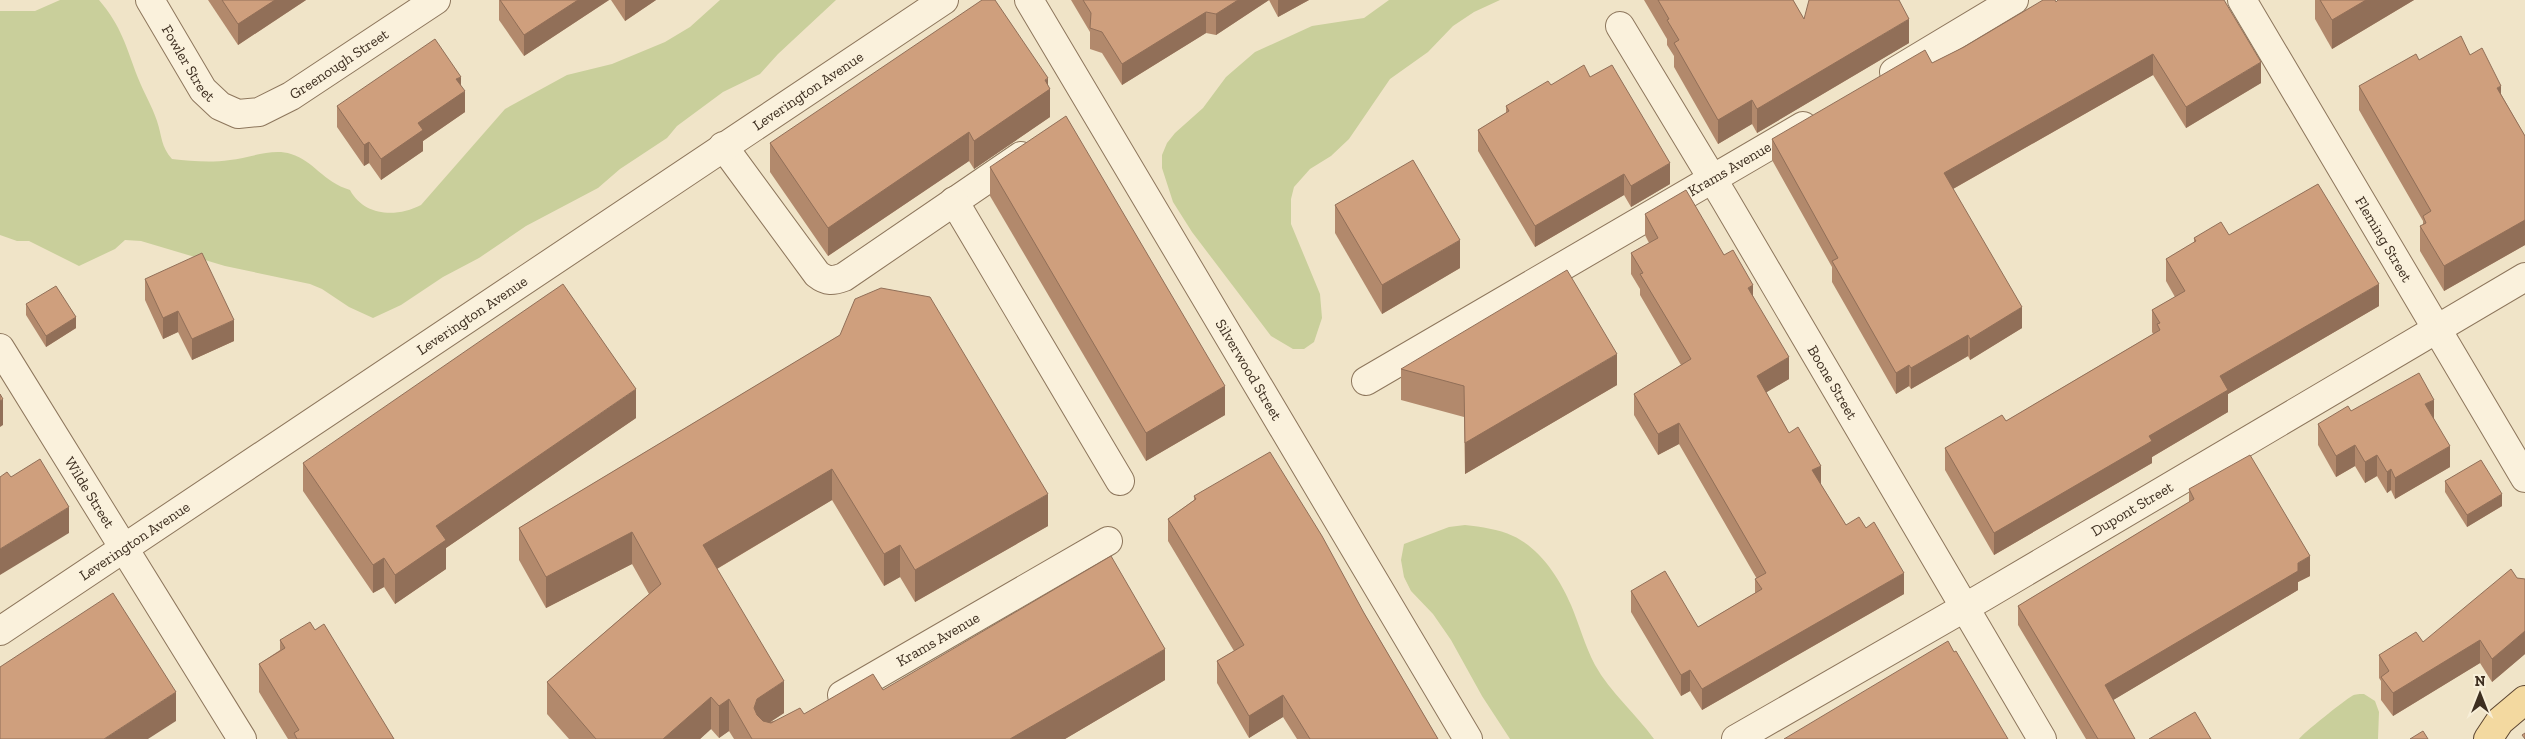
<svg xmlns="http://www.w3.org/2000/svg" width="2525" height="739" viewBox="0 0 2525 739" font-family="'Zilla Slab',serif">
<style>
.green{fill:#c9cf9b}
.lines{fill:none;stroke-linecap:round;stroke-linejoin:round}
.minor-casing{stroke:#8d765c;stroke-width:30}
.major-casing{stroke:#5b4430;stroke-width:30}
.minor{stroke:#faf1dc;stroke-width:28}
.major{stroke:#f3d9a0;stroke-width:28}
.wall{fill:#b2896c}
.shaded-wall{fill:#916f58}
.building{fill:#cf9f7d;stroke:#916f58}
.labels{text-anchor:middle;stroke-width:4.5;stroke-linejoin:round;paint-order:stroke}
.street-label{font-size:15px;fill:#3d2e20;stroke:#f7eed8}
</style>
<rect width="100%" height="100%" fill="#f0e4c8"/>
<g class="green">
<path d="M60 0H99C122 27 126 47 138 78 144 93 152 106 157 121 162 136 161 147 172 159 191 161 210 163 230 160 249 158 272 148 291 154 314 161 323 182 350 190 364 216 396 218 421 205L505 109 567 75 612 64 665 42 690 27 720 0H836L778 54 760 74 723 92 677 126 667 138 620 169 598 188 526 226 479 258 443 277 401 305 373 318 349 307 322 289 310 284 225 266 141 241 125 240 115 249 79 266 29 241H17L0 235V11H35Z"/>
<polygon points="1389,0 1500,0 1474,12 1453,26 1428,52 1390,79 1349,139 1331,156 1310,169 1294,187 1291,199 1291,224 1320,294 1322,318 1314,342 1304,349 1293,349 1271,336 1192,232 1173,202 1162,168 1162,155 1167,143 1175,133 1203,108 1226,77 1255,52 1312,26 1364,18"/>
<path d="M1465 525C1482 527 1498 529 1513 536 1540 548 1560 579 1571 605 1579 624 1585 646 1595 665 1610 692 1636 714 1654 739H1510L1482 696 1451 640 1433 614 1411 591 1404 577 1401 560 1404 544 1449 527Z"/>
<path d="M2364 694 2375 701 2379 712 2378 739H2299C2301 735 2346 699 2352 696 2355 694 2361 694 2364 694Z"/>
</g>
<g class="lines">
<g class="minor-casing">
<g id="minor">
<path id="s1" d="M150 0 203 90 220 106 238 114 259 112 291 96 436 0"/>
<path id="s2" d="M1029 0 1468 739"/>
<path id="s3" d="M2242 0 2525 478"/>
<path id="s4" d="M1620 26 1724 198 2042 739"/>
<polyline points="1894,72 2014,0"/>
<path d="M723 146 817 274C827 282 833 281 844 277L1021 156"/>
<polyline points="954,201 1120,481"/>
<path id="s5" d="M0 348 242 739"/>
<path id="s6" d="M1366 381 1803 126"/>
<path id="s7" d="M0 631 944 0"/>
<path id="s8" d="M842 695 1108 541"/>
<path id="s9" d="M1736 739 1983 597 2525 277"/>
</g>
</g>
<g class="major-casing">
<polyline id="major" points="2488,739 2500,721 2525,700"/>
</g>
<use href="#minor" class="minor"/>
<use href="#major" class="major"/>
</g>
<g class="wall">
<polygon points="208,0 306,0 238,45"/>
<polygon points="499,0 609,0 524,56 499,20"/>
<polygon points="611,0 656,0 625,21"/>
<polygon points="1071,0 1309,0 1278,17 1269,0 1216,35 1206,33 1122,85 1102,53 1090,49 1090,32"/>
<polygon points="1644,0 1793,0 1804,19 1909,43 1757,133 1752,124 1718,144 1674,67 1674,56 1667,45 1667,39"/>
<polygon points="2315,0 2414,0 2332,49 2315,19"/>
<polygon points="2056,2 2261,83 2186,128 2153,75 1953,189 2022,328 1970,360 1968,356 1911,389 1909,386 1896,394 1832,282 1832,267 1772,160 1772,139 1932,63"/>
<polygon points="2470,55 2501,94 2525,136 2525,245 2444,291 2420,251 2420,226 2423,225 2423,221 2359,110 2359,86"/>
<polygon points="1590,77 1670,184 1631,207 1624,195 1535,247 1478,151 1478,130 1506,113 1506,106 1551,85"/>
<polygon points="461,86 465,112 423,141 423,151 381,180 369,163 364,166 337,127 337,106"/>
<polygon points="1048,86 1050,117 974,169 969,161 828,256 770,172 770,143"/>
<polygon points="990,167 1225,415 1146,461 990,196"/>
<polygon points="1335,205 1460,268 1382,314 1335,233"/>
<polygon points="1645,214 1724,255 1753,296 1789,379 1766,392 1789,433 1846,525 1904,594 1702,710 1690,691 1681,696 1631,612 1631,591 1698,627 1755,593 1755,579 1757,579 1679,444 1658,455 1634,415 1634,394 1681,365 1640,295 1640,289 1631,274 1631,253 1649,243 1645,235"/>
<polygon points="2229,235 2379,306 2228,394 2228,412 2152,457 2152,463 1994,555 1945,470 1945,448 2006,421 2153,334 2152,332 2152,310 2175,297 2166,281 2166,259 2194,243 2194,238"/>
<polygon points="145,279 234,341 192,360 178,332 163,339 145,300"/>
<polygon points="26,304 76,328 46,347 26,315"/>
<polygon points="840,335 1048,526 915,602 900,577 884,586 832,500 717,569 784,713 769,722 804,714 883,690 1165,680 1065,739 734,739 729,731 719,738 711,729 700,739 569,739 547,714 547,682 649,594 632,564 546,608 519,560 519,528"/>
<polygon points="1401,369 1617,385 1465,474 1464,417 1401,400"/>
<polygon points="2351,411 2434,419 2450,467 2395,499 2391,490 2387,493 2377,476 2365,483 2355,466 2336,477 2318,445 2318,424"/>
<polygon points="636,418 446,548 446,569 395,604 384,587 373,593 303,491 303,463"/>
<polygon points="2445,481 2502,506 2467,527 2445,492"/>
<polygon points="2189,489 2310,576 2298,582 2298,590 2113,700 2135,739 2086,739 2018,625 2018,606 2189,502"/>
<polygon points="1194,496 1364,613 1438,739 1297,739 1283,717 1249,738 1217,683 1217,661 1234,651 1168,541 1168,519 1194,500"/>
<polygon points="2517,578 2525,579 2525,654 2492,682 2480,663 2393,716 2381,700 2381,681 2379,678 2379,655 2423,642"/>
<polygon points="315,630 394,739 288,739 259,692 259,664 280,650 280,640"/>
</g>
<g class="shaded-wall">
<polygon points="275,0 306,0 238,45 238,24"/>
<polygon points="578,0 609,0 524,56 524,35"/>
<polygon points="625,0 656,0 625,21"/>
<polygon points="1238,0 1269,0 1216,35 1216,14"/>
<polygon points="1278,0 1309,0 1278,17"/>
<polygon points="2366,0 2414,0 2332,49 2332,20"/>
<polygon points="1206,12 1206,33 1122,85 1122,64"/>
<polygon points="1909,19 1909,43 1757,133 1757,109"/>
<polygon points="2153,54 2153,75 1944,194 1944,173"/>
<polygon points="2261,62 2261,83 2186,128 2186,107"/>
<polygon points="461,77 461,94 465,91 465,112 423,141 423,151 381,180 381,159 418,123 456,79"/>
<polygon points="1048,78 1048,90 1050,89 1050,117 974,169 974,141"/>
<polygon points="2501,86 2501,110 2497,88"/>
<polygon points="1752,100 1752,124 1718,144 1718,120"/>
<polygon points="969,132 969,161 828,256 828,228"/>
<polygon points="369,142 369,163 364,166 364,145"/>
<polygon points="1670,163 1670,184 1631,207 1631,186"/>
<polygon points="1624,174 1624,195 1535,247 1535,226"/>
<polygon points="2525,220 2525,245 2444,291 2444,266"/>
<polygon points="1460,240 1460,268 1382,314 1382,285"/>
<polygon points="2379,284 2379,306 2228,394 2228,412 2152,457 2152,463 1994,555 1994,533 2220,376"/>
<polygon points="1753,285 1753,306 1748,288"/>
<polygon points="2022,307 2022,328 1970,360 1970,339"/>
<polygon points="178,311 178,332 163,339 163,318"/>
<polygon points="76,317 76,328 46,347 46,336"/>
<polygon points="234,320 234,341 192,360 192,339"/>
<polygon points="1968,335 1968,356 1911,389 1911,368"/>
<polygon points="1617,354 1617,385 1465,474 1465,443"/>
<polygon points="1789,357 1789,379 1757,398 1757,376"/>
<polygon points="1909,365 1909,386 1896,394 1896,373"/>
<polygon points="1225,386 1225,415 1146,461 1146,433"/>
<polygon points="636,389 636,418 446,548 446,569 395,604 395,575 436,526"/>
<polygon points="3,399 3,425 0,427 0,401"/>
<polygon points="2434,400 2434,421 2425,404"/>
<polygon points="1679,423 1679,444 1658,455 1658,434"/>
<polygon points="2355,445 2355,466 2336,477 2336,456"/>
<polygon points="2450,446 2450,467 2395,499 2395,478"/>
<polygon points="2377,455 2377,476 2365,483 2365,462"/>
<polygon points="1821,466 1821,487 1812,470"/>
<polygon points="832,469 832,500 703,577 703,545"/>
<polygon points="2391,469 2391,490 2387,493 2387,472"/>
<polygon points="1048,494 1048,526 915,602 915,570"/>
<polygon points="2502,494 2502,506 2467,527 2467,515"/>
<polygon points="69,507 69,533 0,575 0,549"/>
<polygon points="632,532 632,564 546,608 546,577"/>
<polygon points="900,545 900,577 884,586 884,554"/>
<polygon points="2310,556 2310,576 2298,582 2298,590 2105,705 2105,685 2298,563"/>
<polygon points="384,558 384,587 373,593 373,565"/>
<polygon points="1904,573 1904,594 1702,710 1702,689"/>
<polygon points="2525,631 2525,654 2492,682 2492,659"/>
<polygon points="2480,640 2480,663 2393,716 2393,693"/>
<polygon points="1165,649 1165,680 1065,739 1010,739"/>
<polygon points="1690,670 1690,691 1681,696 1681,675"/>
<polygon points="784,681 784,713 757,731 754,708 757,699"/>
<polygon points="176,692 176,721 148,739 104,739"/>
<polygon points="1283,695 1283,717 1249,738 1249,716"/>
<polygon points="711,697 711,729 700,739 663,739"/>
<polygon points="729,699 729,731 719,738 719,706"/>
</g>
<g class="building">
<polygon points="222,0 275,0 238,24"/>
<polygon points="500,0 578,0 524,35"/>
<polygon points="982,0 995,0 1048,78 1045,80 1050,89 974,141 969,132 828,228 770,143"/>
<polygon points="1083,0 1238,0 1216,14 1206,12 1122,64 1102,32 1090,28 1091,13"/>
<polygon points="1658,0 1793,0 1804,19 1809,0 1899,0 1909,19 1757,109 1752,100 1718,120 1674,43 1679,40 1667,20 1669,19"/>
<polygon points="2043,0 2055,0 2056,2 2058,0 2224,0 2261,62 2186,107 2153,54 1944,173 2022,307 1970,339 1968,335 1911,368 1909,365 1896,373 1832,261 1838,258 1772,139 1925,50 1932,63 1964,47"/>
<polygon points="2320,0 2366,0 2332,20"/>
<polygon points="2461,36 2470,55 2482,48 2501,86 2497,88 2525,136 2525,220 2444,266 2420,226 2426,223 2423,216 2431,211 2359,86 2416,54 2419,60"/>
<polygon points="435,39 461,77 456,79 465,91 418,123 423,130 381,159 369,142 364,145 337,106"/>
<polygon points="1584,65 1590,77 1612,65 1670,163 1631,186 1624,174 1535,226 1478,130 1509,111 1506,106 1548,81 1551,85"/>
<polygon points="1066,116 1225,386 1146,433 990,167"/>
<polygon points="1413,160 1460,240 1382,285 1335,205"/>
<polygon points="2318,184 2379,284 2220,376 2228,390 2149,436 2152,441 1994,533 1945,448 2002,415 2006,421 2160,330 2157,324 2160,323 2152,310 2185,291 2166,259 2196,241 2194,238 2221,222 2229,235"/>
<polygon points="1686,190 1724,255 1733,250 1753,285 1748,288 1789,357 1757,376 1789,433 1798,427 1821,466 1812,470 1846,525 1859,517 1866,528 1874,522 1904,573 1702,689 1690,670 1681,675 1631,591 1665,571 1698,627 1762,589 1755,579 1766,573 1679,423 1658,434 1634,394 1691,359 1640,274 1643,273 1631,253 1658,238 1645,214"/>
<polygon points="202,253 234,320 192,339 178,311 163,318 145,279"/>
<polygon points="1567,270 1617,354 1465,443 1464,386 1401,369"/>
<polygon points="563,284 636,389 436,526 446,540 395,575 384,558 373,565 303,463"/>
<polygon points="56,286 76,317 46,336 26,304"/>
<polygon points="881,288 930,297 1048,494 915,570 900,545 884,554 832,469 703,545 784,681 757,699 754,708 757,715 763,721 771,723 800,708 804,714 873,674 883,690 1111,556 1165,649 1010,739 752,739 729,699 719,706 711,697 663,739 596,739 547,682 661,584 632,532 546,577 519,528 840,335 855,299"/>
<polygon points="2419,373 2434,400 2425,404 2450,446 2395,478 2391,469 2387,472 2377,455 2365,462 2355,445 2336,456 2318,424 2348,406 2351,411"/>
<polygon points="0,394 3,399 0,401"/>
<polygon points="1270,452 1322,536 1364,613 1438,739 1310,739 1283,695 1249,716 1217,661 1244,645 1168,519 1196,499 1194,496"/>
<polygon points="2250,455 2310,556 2298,563 2298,571 2105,685 2135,739 2098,739 2018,606 2194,499 2189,489"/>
<polygon points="40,459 69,507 0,549 0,477 7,472 11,477"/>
<polygon points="2481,460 2502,494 2467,515 2445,481"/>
<polygon points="2511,569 2517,578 2525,579 2525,631 2492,659 2480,640 2393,693 2381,677 2389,671 2379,655 2416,632 2423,642"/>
<polygon points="113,593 176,692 104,739 0,739 0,667"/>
<polygon points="310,622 315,630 324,624 394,739 297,739 294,733 299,730 259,664 285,648 280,640"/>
<polygon points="1948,641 1954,652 1956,651 2008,739 1784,739"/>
<polygon points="2195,712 2211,739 2149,739"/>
<polygon points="2423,731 2428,739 2410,739"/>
<polygon points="2525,733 2525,739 2522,735"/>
</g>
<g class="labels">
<g class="street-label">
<text dy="5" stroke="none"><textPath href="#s1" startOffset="74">Fowler Street</textPath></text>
<text dy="5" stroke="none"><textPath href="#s1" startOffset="262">Greenough Street</textPath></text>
<text dy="5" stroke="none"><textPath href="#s7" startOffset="972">Leverington Avenue</textPath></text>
<text dy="5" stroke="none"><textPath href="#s6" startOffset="421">Krams Avenue</textPath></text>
<text dy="5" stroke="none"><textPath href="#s3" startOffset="278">Fleming Street</textPath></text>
<text dy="5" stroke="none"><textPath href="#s7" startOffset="568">Leverington Avenue</textPath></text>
<text dy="5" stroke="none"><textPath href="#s2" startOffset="430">Silverwood Street</textPath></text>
<text dy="5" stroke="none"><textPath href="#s4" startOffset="415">Boone Street</textPath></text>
<text dy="5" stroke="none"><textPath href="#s5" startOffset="170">Wilde Street</textPath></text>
<text dy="5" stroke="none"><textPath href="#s9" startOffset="458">Dupont Street</textPath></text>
<text dy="5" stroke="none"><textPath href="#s7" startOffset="162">Leverington Avenue</textPath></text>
<text dy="5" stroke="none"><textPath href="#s8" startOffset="111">Krams Avenue</textPath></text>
</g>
</g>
<g transform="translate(2480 694)" stroke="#f7eed8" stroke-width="4" paint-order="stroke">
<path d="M0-4L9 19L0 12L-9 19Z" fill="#3d2e20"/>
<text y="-8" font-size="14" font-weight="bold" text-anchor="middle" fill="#3d2e20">N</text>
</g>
</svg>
